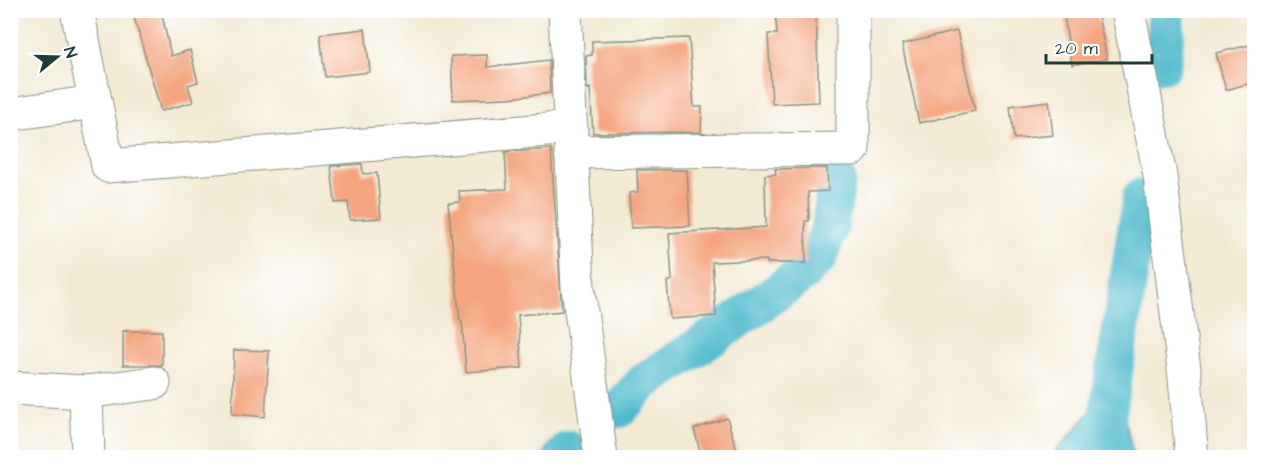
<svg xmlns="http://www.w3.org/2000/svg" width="1265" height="468" viewBox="0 0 1265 468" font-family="'Architects Daughter',sans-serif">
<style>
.water{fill:#50bace;stroke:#387c81;stroke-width:1.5}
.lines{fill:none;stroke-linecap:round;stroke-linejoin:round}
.canal{stroke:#50bace;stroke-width:38}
.building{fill:#f4a57f}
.minor-casing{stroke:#889484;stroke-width:35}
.minor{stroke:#fff;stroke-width:33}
</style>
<rect width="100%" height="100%" fill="#fff"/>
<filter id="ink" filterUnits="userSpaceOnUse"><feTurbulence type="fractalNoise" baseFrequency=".0167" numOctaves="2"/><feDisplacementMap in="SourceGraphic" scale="12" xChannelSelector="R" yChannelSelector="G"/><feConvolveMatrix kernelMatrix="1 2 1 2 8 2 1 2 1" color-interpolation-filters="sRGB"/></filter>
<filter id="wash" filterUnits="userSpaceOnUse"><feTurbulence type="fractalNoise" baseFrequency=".008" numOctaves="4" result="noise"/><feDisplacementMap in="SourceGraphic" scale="24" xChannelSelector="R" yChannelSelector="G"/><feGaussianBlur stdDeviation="1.35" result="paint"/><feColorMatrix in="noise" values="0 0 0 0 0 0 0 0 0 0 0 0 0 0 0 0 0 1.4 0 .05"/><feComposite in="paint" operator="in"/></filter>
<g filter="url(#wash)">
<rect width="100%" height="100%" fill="#f2ead3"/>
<polygon class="water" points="1122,406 1134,457 1051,457 1090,412"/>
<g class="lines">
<g class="canal">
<polyline points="1162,65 1166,33 1165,10"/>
<polyline points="619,409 645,381 719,333 801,275 819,257 830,226 837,179"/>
<polyline points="561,458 569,450"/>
<polyline points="1101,458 1141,197"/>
</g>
</g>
<g id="blocks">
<g class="building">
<polygon points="132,10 161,10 171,56 190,50 198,82 188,85 193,102 161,111"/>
<polygon points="775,10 816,10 819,102 772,104 768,34 777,34"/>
<polygon points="1063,10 1097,10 1107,59 1072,65"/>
<polygon points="365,29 370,72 325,77 320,34"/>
<polygon points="957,31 975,111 919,123 902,44"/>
<polygon points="689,38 694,107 702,107 701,132 593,133 590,88 587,89 586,56 592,55 592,41"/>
<polygon points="1254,44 1254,82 1226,90 1216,53"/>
<polygon points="487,55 487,67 549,60 550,93 509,98 453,100 451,56"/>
<polygon points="1049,101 1053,135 1014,139 1010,106"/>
<polygon points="551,149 562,311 518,315 522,368 466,372 462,321 460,321 448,203 460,202 459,191 507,189 505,152"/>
<polygon points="362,164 363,174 377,173 381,218 350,220 348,202 335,203 331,166"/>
<polygon points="827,168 828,191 808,192 809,221 805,221 806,263 767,263 767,260 712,262 716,316 670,319 667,282 672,280 669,233 766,227 765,175 776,174 775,169"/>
<polygon points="637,170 687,170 690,226 631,228 629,193 638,192"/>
<rect x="123" y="331" width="39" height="34"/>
<polygon points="234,350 269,351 265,417 232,414"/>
<polygon points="727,418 739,458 702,458 694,429"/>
</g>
</g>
</g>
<g filter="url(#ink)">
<use href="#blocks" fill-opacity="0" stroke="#889484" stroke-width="1.5"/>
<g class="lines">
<g class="minor-casing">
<g id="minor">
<polyline points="77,10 108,166 571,128"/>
<polyline points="565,10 578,288 601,458"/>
<polyline points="1128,10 1160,176 1185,378 1192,458"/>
<polyline points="10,114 95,102"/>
<polyline points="571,152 853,149 853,10"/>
<polyline points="10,388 86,392 88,458"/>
<polyline points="86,392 154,383"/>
</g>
</g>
<use href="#minor" class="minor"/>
</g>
</g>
<rect width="1265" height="468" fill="none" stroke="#fff" stroke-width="36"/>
<g transform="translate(57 57) rotate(71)" stroke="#ffffff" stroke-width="4.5" paint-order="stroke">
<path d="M0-4.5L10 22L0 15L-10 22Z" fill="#1f3d34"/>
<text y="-9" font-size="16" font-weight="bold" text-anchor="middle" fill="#1f3d34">N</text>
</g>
<path d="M1046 54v9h106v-9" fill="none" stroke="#1f3d34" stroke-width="3"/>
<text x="1055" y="54" font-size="18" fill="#1f3d34" stroke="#ffffff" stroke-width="4.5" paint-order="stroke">20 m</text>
</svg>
